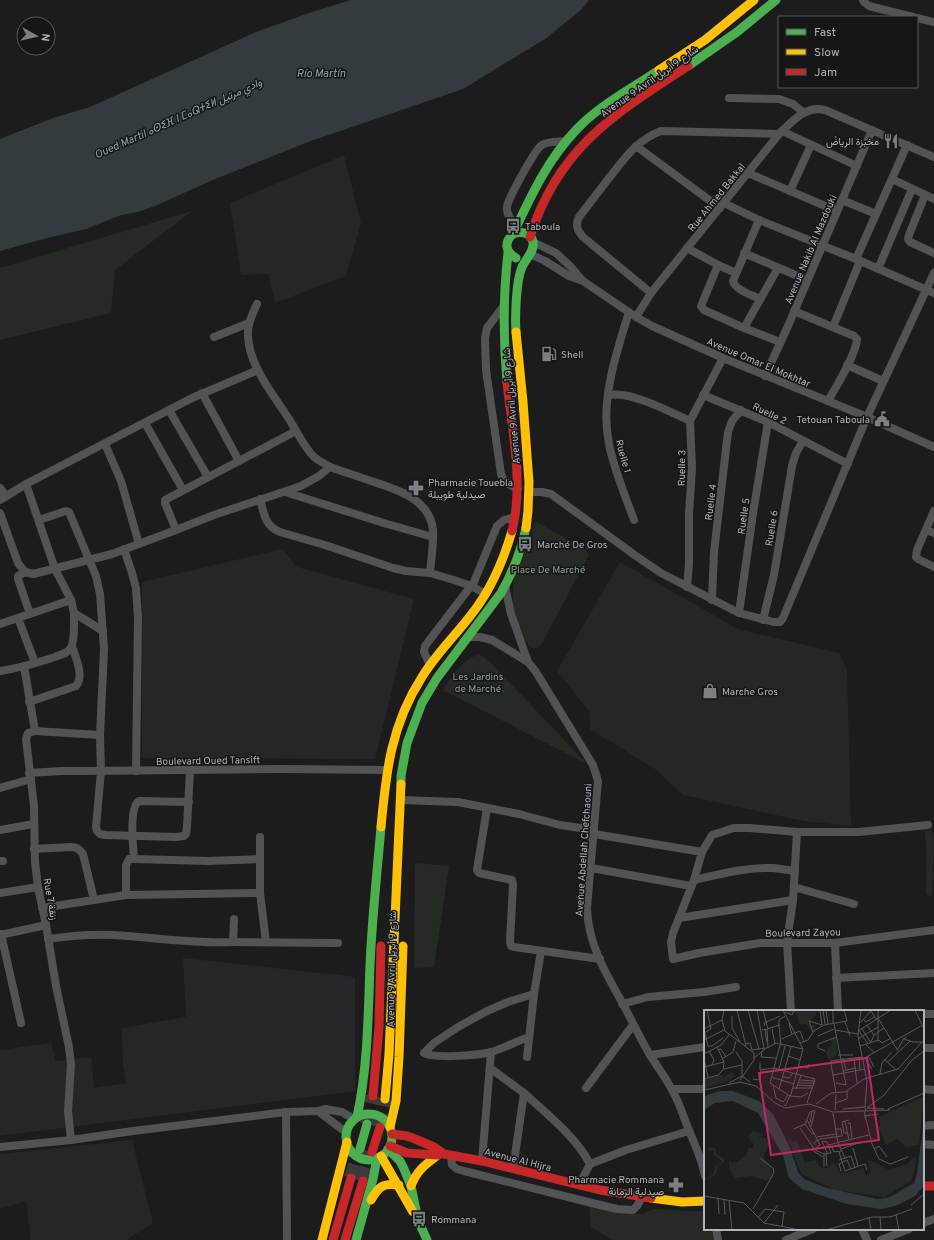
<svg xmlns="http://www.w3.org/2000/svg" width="934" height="1240" viewBox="0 0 934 1240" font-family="Overpass,Vazirmatn,'Noto Sans Tifinagh',sans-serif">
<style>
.built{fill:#262628}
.green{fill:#252b24}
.water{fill:#323c3f}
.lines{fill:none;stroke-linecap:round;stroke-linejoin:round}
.highway-tunnel{stroke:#393b3c;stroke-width:14;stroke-dasharray:14 7;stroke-linecap:butt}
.street{stroke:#515355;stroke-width:8}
.fast{stroke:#4caf50;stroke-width:9}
.slow{stroke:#ffc107;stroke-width:9}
.jam{stroke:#c62828;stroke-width:9}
.labels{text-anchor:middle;stroke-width:3;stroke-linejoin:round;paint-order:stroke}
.street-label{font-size:10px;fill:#afb5bb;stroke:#161618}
.poi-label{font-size:10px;fill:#afb5bb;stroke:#161618;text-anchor:start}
.park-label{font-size:10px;fill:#8da389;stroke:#161618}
.water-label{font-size:11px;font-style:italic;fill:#8ba8b1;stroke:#161618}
.inset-road{fill:none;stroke:#57595c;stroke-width:1}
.view{fill:#c02865;fill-opacity:0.15;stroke:#c02865;stroke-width:2}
.inset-edge{fill:none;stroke:#afb5bb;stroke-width:2}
</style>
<rect width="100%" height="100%" fill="#1c1c1c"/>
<g class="built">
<polygon points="344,155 361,223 346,276 275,303 268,274 241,275 230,203"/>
<polygon points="282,549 297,567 414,599 375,759 142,758 142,582"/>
<polygon points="620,562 738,629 839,653 847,669 851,826 804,821 683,795 655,769 590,729 589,711 557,671"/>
<polygon points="183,958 355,977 355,1091 0,1136 0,1050 51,1043 56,1061 91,1057 94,1088 126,1083 123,1064 122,1028 186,1017"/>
<polygon points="132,1140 153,1223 126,1240 31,1240 26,1201 0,1209 0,1154"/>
</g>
<g class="green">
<polygon points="192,211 115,270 111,313 0,340 0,267 7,266"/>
<polygon points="535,521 585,549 589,555 542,643 537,648 531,648 516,627 513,606 513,588 514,578 529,542"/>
<path d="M478 655 483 656 496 668 587 764 443 690C452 677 462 659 478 655Z"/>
<polygon points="932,830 934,845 932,896 926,895 926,846 925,831"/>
<polygon points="415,863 449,866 434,967 414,968"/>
<polygon points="589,1203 633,1214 642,1214 654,1209 687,1211 705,1211 705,1229 711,1229 714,1240 613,1240 591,1227"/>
</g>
<polygon class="water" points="351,0 589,0 581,10 545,39 463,89 308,142 215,179 155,206 138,212 121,215 86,229 47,238 0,251 0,139 53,118 90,107 256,32 312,12"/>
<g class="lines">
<g class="highway-tunnel">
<polyline points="367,1124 373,1096"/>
<polyline points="380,1127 385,1099"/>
<polyline points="351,1178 360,1149"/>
<polyline points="363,1181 372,1152"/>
</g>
<g class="street">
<polyline points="863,0 864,2 869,6 913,17"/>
<polyline points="917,18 934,22"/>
<polyline points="729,98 779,99 793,104 803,112"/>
<polyline points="782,131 857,166"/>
<polyline points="636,146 720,208"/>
<polyline points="748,173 837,211"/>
<polyline points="892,179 934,199"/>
<polyline points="790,191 811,145"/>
<polyline points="925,195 909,235 908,239 910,242 934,253"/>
<polyline points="842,200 876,214"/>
<polyline points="724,203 759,220 856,259 934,293"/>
<path d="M759 220 733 281C735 290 752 295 760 299"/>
<path d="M516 226C512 221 506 215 507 207 508 199 535 149 542 145 548 141 559 142 566 141"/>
<polyline points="533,242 556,253 571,267 581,279"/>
<polyline points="687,248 718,265 736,273"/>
<polyline points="744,253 807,280"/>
<polyline points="530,254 545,261 569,276 583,281 636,317 652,326 723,358 867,417 934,447"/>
<polyline points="856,259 907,145"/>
<polyline points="718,265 701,306 704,310 744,328"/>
<polyline points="778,268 744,328 780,342"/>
<polyline points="878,269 912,189"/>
<path d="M651 293 583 237C577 230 575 225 579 217 589 204 599 191 609 178 624 159 638 139 661 131L779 134"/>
<path d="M257 304C252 315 247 325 248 336 249 365 272 393 287 416 296 429 303 446 314 457 319 461 325 464 330 467 344 472 357 476 371 481 396 489 430 499 433 530 434 544 431 559 430 573"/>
<path d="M503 307 487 328 485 338 486 370 501 474C504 483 510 485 518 489"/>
<path d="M794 311 854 336 857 339C856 355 836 387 828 401"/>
<path d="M629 312C616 354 600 400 609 444 614 470 625 495 634 520"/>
<path d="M636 317 651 293 779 134C792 122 805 105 825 110L934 157"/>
<polyline points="833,327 860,261"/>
<polyline points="214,337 249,323"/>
<polyline points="847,365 883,381"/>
<polyline points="765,376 788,326 872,130"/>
<polyline points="202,393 239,461"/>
<polyline points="703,395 768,422 848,464"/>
<path d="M608 396C625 388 673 413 690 421"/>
<polyline points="169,410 208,477"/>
<polyline points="145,423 183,490"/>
<polyline points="105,444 121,481 139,544"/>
<polyline points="26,484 55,569 71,600 74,613 103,631"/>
<polyline points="0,488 6,496"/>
<polyline points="285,492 387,524 433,537"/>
<polyline points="529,492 542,492 551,494 636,556 661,573 739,613 774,622 780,622 783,618 867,417 934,273"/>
<path d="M260 499C264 514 265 526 280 532L328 546 393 568 406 571 430 573 454 580 471 586 486 594"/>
<polyline points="0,500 26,484 192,398 258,370"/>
<polyline points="934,511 917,550 916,557 918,559 934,567"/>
<polyline points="0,513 18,563 25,572 33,574 112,554 176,530 214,515 301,486 319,476 330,467"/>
<polyline points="39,520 66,511 69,512 96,576 100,594 104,649 100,735 101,771 96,827 97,831 100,834 105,835 176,837 184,836 186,834 187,826 190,771"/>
<polyline points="176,530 165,503 165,500 296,431"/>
<polyline points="926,530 934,533"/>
<polyline points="124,549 132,573 136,588 138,618 136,771"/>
<polyline points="25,572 18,576 18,579 30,614"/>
<path d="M505 586 511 614 516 628 528 662 536 672 593 765 598 781 587 908C588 944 606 974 623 1004 632 1021 640 1038 650 1055 657 1066 665 1077 671 1088 679 1101 683 1116 689 1130 695 1146 702 1159 705 1176"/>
<polyline points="687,587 689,564 689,513 692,468 690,421 723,358"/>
<polyline points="712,600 714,552 728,432 732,421 741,410"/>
<polyline points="739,613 753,513 768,422"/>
<polyline points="18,618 35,663"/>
<polyline points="763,620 774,575 792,466 796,453 803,441"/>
<polyline points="0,624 71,600"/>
<polyline points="467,637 480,637 492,640 528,662"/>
<polyline points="430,665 424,652 425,646 474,582 497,526 504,520 515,517"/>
<polyline points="24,666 35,731 28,733 26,739 34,806 35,862 38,887 46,925 56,986 69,1047 71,1064 68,1111 71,1140"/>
<path d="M0 671C19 668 37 663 55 657 59 655 66 654 69 650 75 645 74 622 74 613"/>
<path d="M29 702 76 686C85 676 75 657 72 646"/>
<polyline points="35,731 100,735"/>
<polyline points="29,773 61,771 85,771 280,769 387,770"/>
<polyline points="0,788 31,779"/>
<polyline points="400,800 458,802 519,814 560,825 594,830"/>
<polyline points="487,808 477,870 479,873 512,880 513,884 510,942 511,946 514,947 600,959"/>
<polyline points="928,825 859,832 797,832 749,828 734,828 712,835 702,852 694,880 673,933 671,942 673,959 699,953 760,943 835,943 934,930"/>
<polyline points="0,830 33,824"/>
<polyline points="594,834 702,852"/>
<path d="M34 849 71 847C77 847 79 849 83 854L94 900"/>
<path d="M134 859C133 847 129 807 139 801L189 802"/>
<polyline points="260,859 260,837"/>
<polyline points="0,861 3,861"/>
<polyline points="591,868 691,886"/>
<path d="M694 880C720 874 747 867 773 868 781 869 788 870 795 871"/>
<polyline points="794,887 854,904"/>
<polyline points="0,893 38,887"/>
<polyline points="126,895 126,865 129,859 134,859 208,861 260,859 260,893"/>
<polyline points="42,908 126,895 260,893 266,942"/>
<polyline points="679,918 793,900"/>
<polyline points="1,934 21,1023"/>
<polyline points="0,935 46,925"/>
<path d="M48 939C69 936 91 934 113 935 153 937 193 944 233 942L234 919"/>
<polyline points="233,942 338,943"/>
<polyline points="835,943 838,1011"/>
<polyline points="836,978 934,973"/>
<polyline points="622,1004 648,997 704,992 736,987"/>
<polyline points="791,1011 787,942 793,900 797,832"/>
<polyline points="923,1014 934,1014"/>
<path d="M529 1037C517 1041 504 1048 492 1052 480 1055 433 1059 424 1053L434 1043 458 1027 487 1011 508 1002 534 994"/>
<polyline points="923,1048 934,1048"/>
<polyline points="650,1055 705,1047"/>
<polyline points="527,1057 534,994 541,951"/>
<polyline points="490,1068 524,1093 513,1169"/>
<polyline points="586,1088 633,1025"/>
<polyline points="672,1089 705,1089"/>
<polyline points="923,1089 934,1090"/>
<path d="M524 1093C546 1113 576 1137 590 1164L579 1185"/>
<polyline points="318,1111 347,1133"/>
<polyline points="286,1112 287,1240"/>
<polyline points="923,1126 934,1125"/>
<polyline points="923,1144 934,1145"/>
<polyline points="0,1147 71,1140 133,1131 286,1112 318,1111 325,1109 342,1112 354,1119"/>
<polyline points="451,1155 452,1165 457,1169 464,1171 596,1204 617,1209 633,1210 637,1206 642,1197"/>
<polyline points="482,1161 491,1052"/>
<polyline points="590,1164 626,1150 689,1131"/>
<polyline points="923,1223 934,1219"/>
<polyline points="716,1229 718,1240"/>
<polyline points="862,1229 867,1240"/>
<polyline points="786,1240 813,1229"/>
<polyline points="881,1240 909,1229"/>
</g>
<g class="fast">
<polyline points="688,66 737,32 776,0"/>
<path d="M513 234C521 231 531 232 533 242 535 251 525 260 522 267 516 281 515 316 516 332"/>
<path d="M516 258C505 252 504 242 513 234 531 196 547 160 577 129 600 105 631 89 659 70"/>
<path d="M507 382C503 338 503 296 508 253"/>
<path d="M401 784V776L407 743 422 703 437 678 501 593C513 572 521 551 526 528"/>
<circle cx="369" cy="1137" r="23"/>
<path d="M357 1117C368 1066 368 1016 370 965 372 919 377 873 381 827"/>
<polyline points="360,1149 367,1124"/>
<polyline points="388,1149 400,1161 404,1169 411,1186 418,1220 427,1240"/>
<polyline points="356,1240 373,1179 377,1158"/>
</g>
<g class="slow">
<polyline points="659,70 705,40 754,0"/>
<polyline points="516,332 523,402 529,482 528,511 526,528"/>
<path d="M381 827C386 772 391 725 422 677 436 654 455 636 471 615 491 590 503 562 512 531"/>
<polyline points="385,1099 389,1054 401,784"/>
<polyline points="390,1127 396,1101 399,1057 403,946"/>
<polyline points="381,1156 413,1212"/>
<path d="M411 1186C417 1170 425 1165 438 1155"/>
<polyline points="651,1198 682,1202 705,1201"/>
<path d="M371 1200C379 1186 383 1183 399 1185"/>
<polyline points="322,1240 347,1142"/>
</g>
<g class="jam">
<path d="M530 237C558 148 614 114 688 66"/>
<path d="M507 382C512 430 524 483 512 531"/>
<polyline points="373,1096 379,1027 381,946"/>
<polyline points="392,1134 407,1136 415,1139 434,1147 444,1154 482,1161 600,1190 651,1198"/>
<polyline points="390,1146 407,1153 438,1155"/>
<polyline points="372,1152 380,1127"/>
<polyline points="923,1186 934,1186"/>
<polyline points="333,1240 351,1178"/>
<polyline points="345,1240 363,1181"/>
</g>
</g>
<defs>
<g id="restaurant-bare" transform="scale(1.2)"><path d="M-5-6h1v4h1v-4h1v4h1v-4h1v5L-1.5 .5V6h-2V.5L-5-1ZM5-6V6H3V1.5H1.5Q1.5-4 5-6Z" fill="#7c7f83" stroke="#161618" stroke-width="2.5" paint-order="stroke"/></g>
<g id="bus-bare" transform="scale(1.2)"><path d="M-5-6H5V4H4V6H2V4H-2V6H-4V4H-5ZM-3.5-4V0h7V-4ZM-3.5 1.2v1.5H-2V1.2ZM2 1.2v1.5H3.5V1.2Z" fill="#7c7f83" stroke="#161618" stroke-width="2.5" paint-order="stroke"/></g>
<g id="fuel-bare" transform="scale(1.2)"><path d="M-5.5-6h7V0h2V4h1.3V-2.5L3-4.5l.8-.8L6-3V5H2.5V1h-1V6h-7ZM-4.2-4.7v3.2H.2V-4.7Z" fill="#7c7f83" stroke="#161618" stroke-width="2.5" paint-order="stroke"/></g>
<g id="civic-bare" transform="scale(1.2)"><path d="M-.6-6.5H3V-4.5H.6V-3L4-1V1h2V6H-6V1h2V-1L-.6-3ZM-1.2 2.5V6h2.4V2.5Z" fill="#7c7f83" stroke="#161618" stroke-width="2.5" paint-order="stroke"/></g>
<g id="pharmacy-bare" transform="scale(1.2)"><path d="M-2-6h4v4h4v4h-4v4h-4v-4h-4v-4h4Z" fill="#7c7f83" stroke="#161618" stroke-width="2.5" paint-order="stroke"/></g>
<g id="shop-bare" transform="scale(1.2)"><path d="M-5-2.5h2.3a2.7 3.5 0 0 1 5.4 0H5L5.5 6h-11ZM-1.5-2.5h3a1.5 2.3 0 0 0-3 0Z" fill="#7c7f83" stroke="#161618" stroke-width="2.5" paint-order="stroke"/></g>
</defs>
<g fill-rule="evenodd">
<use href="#restaurant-bare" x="891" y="141"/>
<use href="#bus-bare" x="513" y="226"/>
<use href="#fuel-bare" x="549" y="354"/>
<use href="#civic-bare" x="882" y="419"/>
<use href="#pharmacy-bare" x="416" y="488"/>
<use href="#bus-bare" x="525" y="544"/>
<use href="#shop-bare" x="710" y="691"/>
<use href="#pharmacy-bare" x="676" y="1185"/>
<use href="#bus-bare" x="419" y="1219"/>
</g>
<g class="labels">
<g class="street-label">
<text transform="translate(649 81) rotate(-35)" y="4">Avenue 9 Avril شارع 9 أبريل</text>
<text transform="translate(716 197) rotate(-51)" y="4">Rue Ahmed Bakkal</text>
<text transform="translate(810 249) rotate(-67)" y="4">Avenue Nakib Al Mazdouki</text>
<text transform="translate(759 362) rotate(23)" y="4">Avenue Omar El Mokhtar</text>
<text transform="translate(511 406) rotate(-95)" y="4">Avenue 9 Avril شارع 9 أبريل</text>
<text transform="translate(770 413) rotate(26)" y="4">Ruelle 2</text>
<text transform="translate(624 456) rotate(74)" y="4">Ruelle 1</text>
<text transform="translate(681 468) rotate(-89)" y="4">Ruelle 3</text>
<text transform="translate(710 502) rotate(-83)" y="4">Ruelle 4</text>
<text transform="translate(743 516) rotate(-82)" y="4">Ruelle 5</text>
<text transform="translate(771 528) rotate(-81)" y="4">Ruelle 6</text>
<text transform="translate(208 760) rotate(-1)" y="4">Boulevard Oued Tansift</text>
<text transform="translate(583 850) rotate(-86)" y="4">Avenue Abdellah Chefchaouni</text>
<text transform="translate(51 899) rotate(80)" y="4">Rue 7 زنقة</text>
<text transform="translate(803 932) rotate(-1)" y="4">Boulevard Zayou</text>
<text transform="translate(391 969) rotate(-89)" y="4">Avenue 9 Avril شارع 9 أبريل</text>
<text transform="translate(518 1159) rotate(14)" y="4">Avenue Al Hijra</text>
</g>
<g class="poi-label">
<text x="879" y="145" text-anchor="end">مخبزة الرِياضْ</text>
<text x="525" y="230">Taboula</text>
<text x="561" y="358">Shell</text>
<text x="870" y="423" text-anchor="end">Tetouan Taboula</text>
<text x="428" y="486">Pharmacie Touebla<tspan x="428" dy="12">صيدلية طويبلة</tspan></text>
<text x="537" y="548">Marché De Gros</text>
<text x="722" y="695">Marche Gros</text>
<text x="664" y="1183" text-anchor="end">Pharmacie Rommana<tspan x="664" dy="12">صيدلية الرمانة</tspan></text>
<text x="431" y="1223">Rommana</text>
</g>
<g class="park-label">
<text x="548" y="573">Place De Marché</text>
<text x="478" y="680">Les Jardins<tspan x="478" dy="12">de Marché</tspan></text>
</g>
<g class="water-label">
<text x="321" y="77">Río Martín</text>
<text transform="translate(178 118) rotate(-24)" y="4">Oued Martil ⴰⵙⵉⴼ ⵏ ⵎⴰⵕⵜⵉⵍ وادي مرتيل</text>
</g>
</g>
<g transform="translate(704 1010)">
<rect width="220" height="220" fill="#1c1c1c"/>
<path d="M85 0H113L112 5 104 12 107 16 110 14 111 19 108 22 102 14H95L94 6 89 2 85 4ZM132 27 133 45 125 50 121 41 128 35 127 28ZM28 62 31 66 24 71 0 78V69L17 64 20 67ZM220 86 215 135 202 137 193 129 182 135 174 117 176 116 175 107ZM50 119 51 122 60 124 55 127 61 128 65 134 59 147 67 157 69 167 62 171 48 166 31 168 25 158V152H33L43 145 44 138H49V133L44 127ZM83 126 89 132 93 131 101 153 111 150 117 158H122L130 153 135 162 143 163 159 158 162 165 167 163 163 149 185 160 203 154 212 146 211 160 207 171 181 187 131 180 97 164ZM7 137 12 139V144L20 148V152L14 155 12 164 0 171V166L3 168 10 163 11 157 18 151 9 144 10 141 2 140Z" fill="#252b24"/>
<path d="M29 81 55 91 69 104 85 135 94 162 100 169 123 178 173 189 184 188 210 173 213 164 220 109 219 177 211 186 194 195 178 199 143 194 98 179 85 168 79 145 54 103 29 91 11 93 0 100V88L3 85 16 81Z" fill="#323c3f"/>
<path class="inset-road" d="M20 0 18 10 21 21 50 43V50L36 70M33 0 42 36M44 0 55 39M53 0 60 39M59 0 64 19M79 0 99 39 87 84 81 96M116 0 118 15M119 0 121 14M122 0 124 14M157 0 154 26 163 71 161 97M159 0 167 1 172 9M211 0 220 19M81 2 88 5 90 0M28 6V18L36 32M174 8 194 41M159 9 162 12 170 7M141 12 146 26M85 13 88 25M129 14V0M130 14 142 75 132 73M155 14 168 0M75 15V10L81 6M163 15 170 25M61 16 60 13 76 6M0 19 4 36H8M0 19 18 10M63 19 75 15 77 36M68 19 71 34M158 19 167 33M58 20 63 19 64 38M61 20 63 32M131 20 154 24M154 21 187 0M155 21 164 34M109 22 105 11 118 15M0 23 7 19 3 0M91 23 96 21 100 32M114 26 130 19M202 27 200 29 209 32H220M78 29 91 23M154 29 174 17M0 30 20 20M174 31V0M167 32 170 25 180 18M96 33 104 30 110 21 120 15 143 11 140 0M41 34 46 33 48 40M76 35 66 73 86 86M162 35 171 43M8 36 19 28M156 36 175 30 178 33 187 28M194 39 200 28M14 40 17 39 22 47M48 40 63 38 72 33 99 39M5 41 10 50 8 55M121 41 114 38V34L133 27M32 42 38 51V66M58 42 57 47 72 48M0 44 17 35 25 25M134 45H149M84 46 96 50M164 46 170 57M155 47 156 60M50 48 61 39M139 48 142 60M150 48 153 73M161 48 168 59M0 49 4 67M18 49 29 42 32 31M159 49 217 16M180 49 192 60M126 51 158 47M184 52 206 31M56 53V60L70 58M127 54 132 83M95 56 104 58 105 54M0 57 20 52M70 58 111 69 103 93M20 59 38 55M75 59 81 36M139 61 151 58M176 64 178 53 188 42M129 65 161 59M67 67 90 74M79 67 85 68 89 63M0 69 14 65 19 60 20 52 13 37M49 69 56 70 57 60M95 70 111 71M25 73 38 66 46 72M94 73H111M69 75 72 88 79 92 84 85M93 75 110 76M89 78H109M75 79 87 37M92 79 97 65M0 80 36 72 52 76 71 93 81 98 105 94 129 102 186 100M86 86 97 87 104 83M131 93 143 89V81M112 94 127 83 141 82 160 69 194 59 218 32M163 98 180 85 208 50 220 41M163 98 180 99M139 99 161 97 162 101M184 99 220 83M131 100 132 84M160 101 168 134 175 149 186 154 204 147M129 103 134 133M160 106 174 104M103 110 116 135 110 139M141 111 138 112 140 123H143M106 113 108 101M144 113H146L148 129M101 114 108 124 111 123M107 116 111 101M96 118 111 140 120 144M90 119 101 114 106 102 111 100M113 127 132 124M145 130 141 111 145 110M118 131 123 143M119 131 123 132 127 143 120 144V157M134 133 141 148M111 135 110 133 116 129 138 126 137 119H131M124 135 165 125M125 137H128L130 142 135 141M149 138 154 156M137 139 157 132M170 139 175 136 183 147M108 140 119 147M138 140 135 142 141 161 161 154 163 160M122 144 123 156M135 150 147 146 151 158M137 161 135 154 143 150 147 159M0 186 40 193 60 213 96 220M14 188 15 204M20 189 21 205M25 190 28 220M207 195 220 184M49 199 70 163 69 158 56 148M192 205 195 220M176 207 177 220M54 208 61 199 80 202 78 217M165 208 167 220M60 213 74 195M122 220 168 207H186L208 199"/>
<path class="view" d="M163 48 175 130 67 145 55 63Z"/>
<rect width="220" height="220" class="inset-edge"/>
</g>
<rect x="778" y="16" width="140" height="72" fill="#161618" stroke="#535659"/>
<rect x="786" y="29" width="20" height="6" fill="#4caf50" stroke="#535659"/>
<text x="814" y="36" font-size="12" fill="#afb5bb">Fast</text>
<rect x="786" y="49" width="20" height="6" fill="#ffc107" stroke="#535659"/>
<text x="814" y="56" font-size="12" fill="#afb5bb">Slow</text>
<rect x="786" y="69" width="20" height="6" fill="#c62828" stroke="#535659"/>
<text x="814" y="76" font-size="12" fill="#afb5bb">Jam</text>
<g transform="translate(36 36) rotate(98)"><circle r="19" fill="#161618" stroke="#535659"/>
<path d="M0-3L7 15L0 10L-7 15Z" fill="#7c7f83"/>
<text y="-6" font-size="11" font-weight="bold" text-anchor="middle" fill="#afb5bb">N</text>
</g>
</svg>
